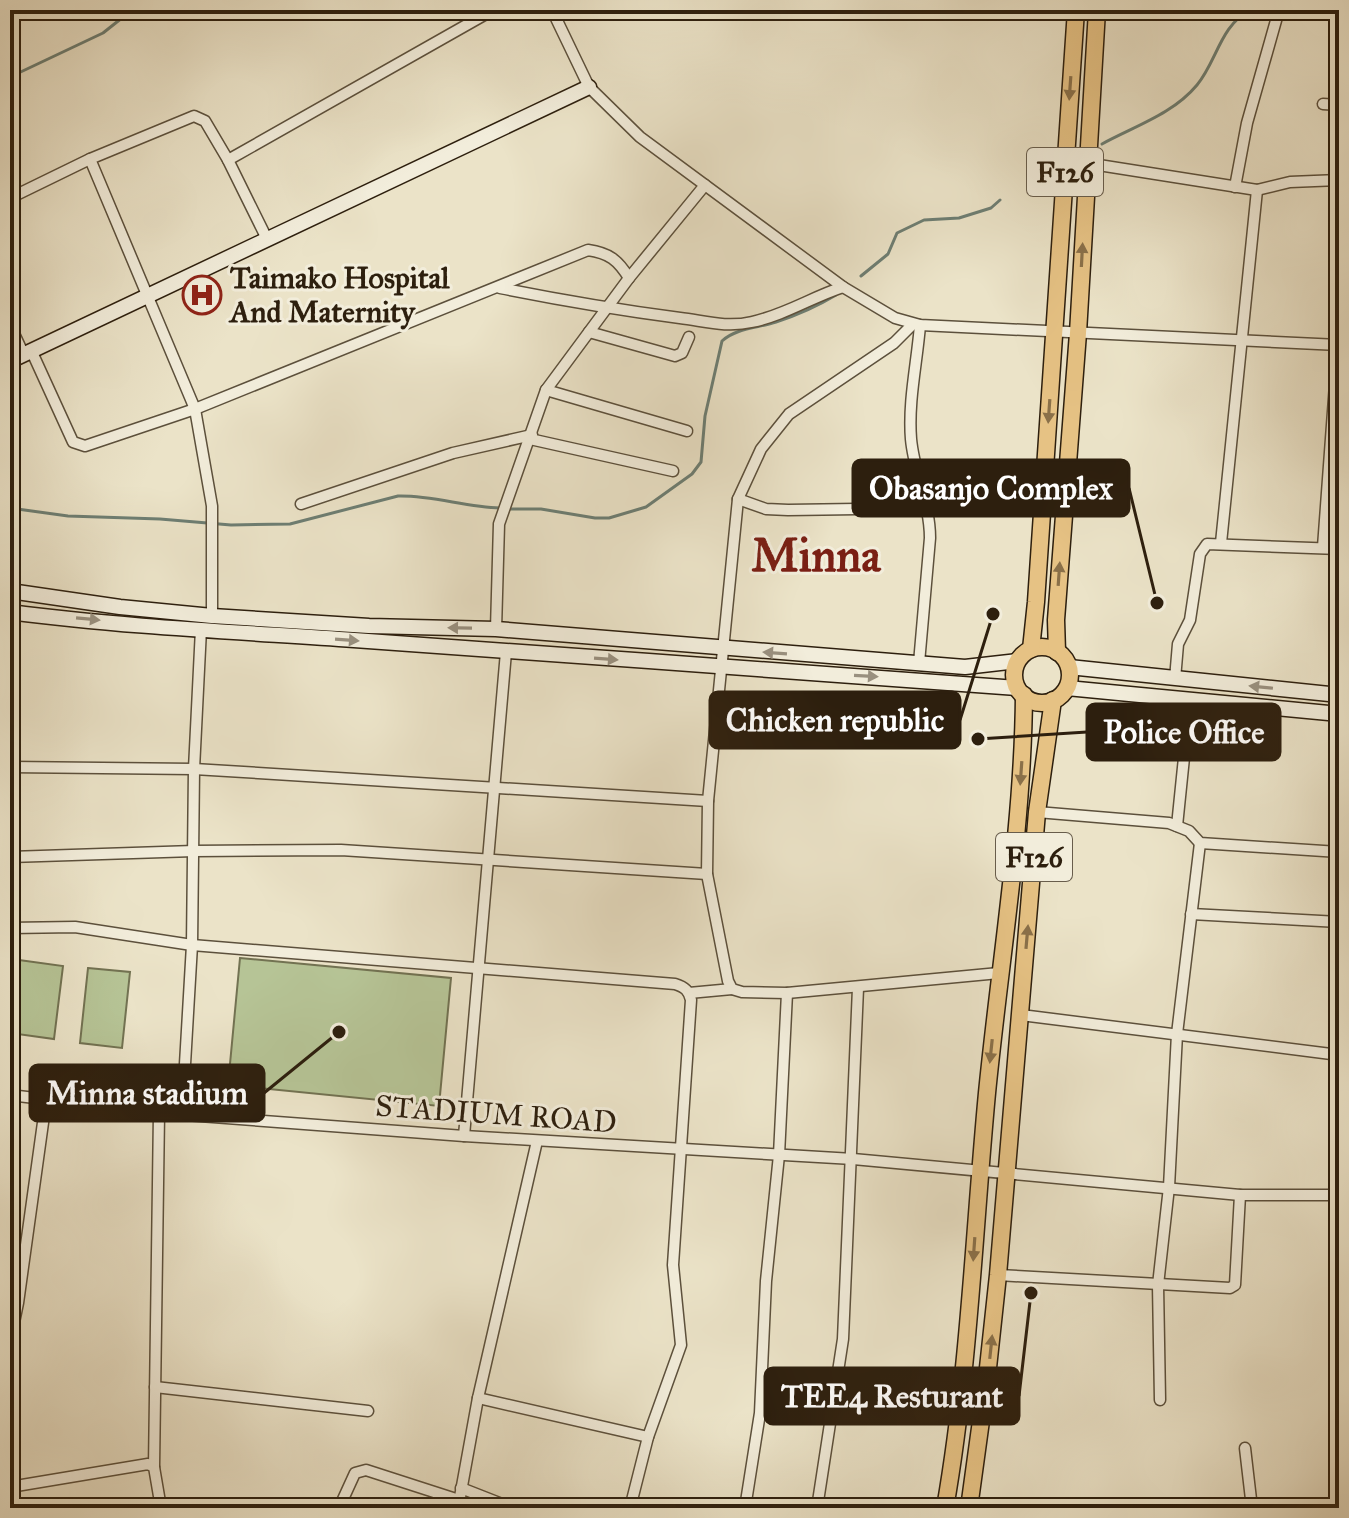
<svg xmlns="http://www.w3.org/2000/svg" width="1349" height="1518" viewBox="0 0 1349 1518" font-family="'IM FELL Great Primer',serif">
<style>
.green{fill:#b6c496;stroke:#727252;stroke-width:2}
.lines{fill:none;stroke-linecap:round;stroke-linejoin:round}
.stream{stroke:#6d7e73;stroke-width:3}
.street-casing{stroke:#5c503c;stroke-width:13}
.secondary-casing{stroke:#2d1f0e;stroke-width:17}
.primary-casing{stroke:#2d1f0e;stroke-width:19}
.street{stroke:#f2eddb;stroke-width:10}
.secondary{stroke:#f2eddb;stroke-width:14}
.primary{stroke:#e6c284;stroke-width:16}
.oneway{fill:#8a7049}
.oneway2{fill:#99907f}
.labels{text-anchor:middle;stroke-width:6;stroke-linejoin:round;paint-order:stroke}
.shield{fill:#f2eddb;stroke:#685d4c;stroke-width:2}
.shield-label{font-size:28px;font-weight:bold;fill:#2d1f0e}
.poi-label{font-size:30px;font-weight:bold;fill:#2d1f0e;stroke:#f2eddb;text-anchor:start}
.street-label{font-size:30px;fill:#2d1f0e;stroke:#f2eddb}
.town-label{font-size:46px;font-weight:bold;fill:#7a1f14;stroke:#f2eddb}
.leader{fill:none;stroke:#2d1f0e;stroke-width:3}
.callout-dot{fill:#2d1f0e;stroke:#f2eddb;stroke-width:3}
.callout{fill:#2d1f0e;stroke:#2d1f0e;stroke-width:3}
.callout-label{font-size:32px;text-anchor:middle;font-weight:bold;fill:#fff}
</style>
<rect width="100%" height="100%" fill="#ebe3c8"/>
<filter id="stains"><feTurbulence type="fractalNoise" baseFrequency=".0025" numOctaves="4"/><feColorMatrix values="0 0 0 0 .2 0 0 0 0 .09 0 0 0 0 .02 0 0 0 .5 -.17"/></filter>
<radialGradient id="worn" r=".72"><stop offset=".6" stop-color="#630" stop-opacity="0"/><stop offset="1" stop-color="#630" stop-opacity=".3"/></radialGradient>
<g class="green">
<polygon points="240,958 451,978 439,1106 228,1085"/>
<polygon points="19,960 63,966 54,1039 10,1033"/>
<polygon points="88,968 130,972 122,1048 80,1043"/>
</g>
<g class="lines">
<g class="stream">
<polyline points="10,77 103,33 132,10"/>
<path d="M1102 144C1135 126 1173 114 1197 85 1217 61 1220 26 1250 10"/>
<polyline points="861,276 888,254 897,233 924,220 959,218 991,208 1000,200"/>
<path d="M10 508 68 516 160 519 231 525 290 524 398 496C432 495 465 507 500 508"/>
<path d="M508 509H541L595 518H609L646 507 692 474 701 462 705 416 722 341C736 328 758 328 776 322 798 315 816 307 836 295"/>
</g>
<g class="street-casing">
<g id="street">
<polyline points="552,10 589,87 640,137 843,287 895,318 920,325 1339,345"/>
<polyline points="1323,104 1339,105"/>
<polyline points="1086,163 1257,190 1290,182 1339,180"/>
<polyline points="1235,187 1247,123 1279,10"/>
<polyline points="10,198 90,159"/>
<polyline points="267,239 228,160 493,10"/>
<path d="M500 288C560 300 619 310 680 318 705 321 726 328 752 322 785 315 812 297 843 287"/>
<polyline points="913,324 894,343 789,414 761,449 738,499 708,801 707,874 728,981 732,989 742,992 787,993 999,973"/>
<polyline points="10,325 23,353"/>
<polyline points="589,332 675,356 682,353 689,337"/>
<path d="M31 350 73 442 85 446 195 409 588 250C609 253 618 260 629 278"/>
<polyline points="546,390 687,431"/>
<polyline points="530,439 673,471"/>
<polyline points="738,499 766,509 788,510 927,508"/>
<polyline points="301,504 453,453 532,435"/>
<polyline points="1221,543 1257,190"/>
<polyline points="1323,547 1339,330"/>
<polyline points="212,616 212,506 195,409 90,159 194,116 205,121 228,160"/>
<polyline points="496,629 499,524 546,390 629,278 705,185"/>
<path d="M919 663 930 538C930 504 914 473 911 439 908 401 917 363 920 325"/>
<polyline points="1175,679 1178,644 1190,620 1200,554 1207,544 1339,549"/>
<polyline points="10,767 194,769 708,801"/>
<polyline points="1037,812 1169,823 1189,831 1200,843 1339,852"/>
<polyline points="1177,826 1190,699"/>
<polyline points="10,857 194,851 341,850 707,874"/>
<polyline points="1191,914 1339,922"/>
<path d="M10 928 75 927 192 945 675 984C685 987 689 991 691 1000L673 1265 681 1345 648 1437 630 1508"/>
<polyline points="689,993 732,989"/>
<polyline points="1021,1015 1339,1055"/>
<polyline points="10,1095 159,1113 464,1136 853,1159 1240,1195 1339,1195"/>
<polyline points="182,1115 192,945 194,769 201,629"/>
<polyline points="464,1136 506,652"/>
<polyline points="998,1275 1230,1288 1235,1285 1240,1195"/>
<polyline points="10,1342 18,1303 46,1101"/>
<polyline points="155,1387 368,1411"/>
<polyline points="478,1398 648,1437"/>
<polyline points="1160,1400 1158,1285 1169,1187 1177,1034 1200,843"/>
<polyline points="1245,1448 1252,1508"/>
<polyline points="154,1467 159,1113"/>
<polyline points="10,1487 148,1464 154,1467 161,1508"/>
<polyline points="461,1488 512,1508"/>
<polyline points="10,1505 11,1508"/>
<polyline points="339,1508 355,1473 366,1470 459,1500"/>
<polyline points="458,1508 478,1398 537,1141"/>
<polyline points="745,1508 760,1413 766,1281 779,1155 787,993"/>
<polyline points="817,1508 843,1339 858,988"/>
</g>
</g>
<g class="secondary-casing">
<g id="secondary">
<polyline points="10,361 589,87"/>
<polyline points="10,591 120,607 212,616 369,626 496,629 965,667 1018,661"/>
<path d="M10 612C124 627 239 632 354 640 575 657 796 670 1017 688"/>
<polyline points="1069,667 1339,695"/>
<polyline points="1067,688 1339,714"/>
</g>
</g>
<g class="primary-casing">
<g id="primary">
<circle cx="1042" cy="675" r="28"/>
<polyline points="1031,649 1036,602 1076,10"/>
<polyline points="1057,652 1056,620 1078,333 1097,10"/>
<path d="M945 1508C969 1371 974 1231 987 1093 1000 961 1023 827 1024 695"/>
<polyline points="969,1508 987,1377 998,1275 1037,812 1053,700"/>
</g>
</g>
<use href="#street" class="street"/>
<use href="#secondary" class="secondary"/>
<use href="#primary" class="primary"/>
</g>
<defs><path id="oneway-solid" d="M-6-.8H1V-3.2L6.5 0L1 3.2V.8H-6Z" transform="scale(2)"/></defs>
<g class="oneway">
<use href="#oneway-solid" transform="translate(1070 88) rotate(94)"/>
<use href="#oneway-solid" transform="translate(1082 255) rotate(-87)"/>
<use href="#oneway-solid" transform="translate(1049 411) rotate(94)"/>
<use href="#oneway-solid" transform="translate(1059 574) rotate(-86)"/>
<use href="#oneway-solid" transform="translate(1021 773) rotate(94)"/>
<use href="#oneway-solid" transform="translate(1027 937) rotate(-85)"/>
<use href="#oneway-solid" transform="translate(991 1051) rotate(96)"/>
<use href="#oneway-solid" transform="translate(974 1249) rotate(94)"/>
<use href="#oneway-solid" transform="translate(991 1347) rotate(-84)"/>
</g>
<g class="oneway2">
<use href="#oneway-solid" transform="translate(88 619) rotate(5)"/>
<use href="#oneway-solid" transform="translate(460 628) rotate(-179)"/>
<use href="#oneway-solid" transform="translate(347 640) rotate(4)"/>
<use href="#oneway-solid" transform="translate(775 653) rotate(-176)"/>
<use href="#oneway-solid" transform="translate(606 659) rotate(4)"/>
<use href="#oneway-solid" transform="translate(866 676) rotate(3)"/>
<use href="#oneway-solid" transform="translate(1261 687) rotate(-174)"/>
</g>
<defs>
<g id="hospital-ring" transform="scale(2)"><circle r="9.5" fill="#f2eddb" stroke="#8f2418" stroke-width="1.5"/><path d="M-5-5h3v3.5h4V-5h3V5h-3V1.5h-4V5h-3Z" fill="#8f2418"/></g>
</defs>
<g fill-rule="evenodd">
<use href="#hospital-ring" x="202" y="295"/>
</g>
<g class="labels">
<g class="shield">
<rect x="1027" y="148" width="76" height="48" rx="6"/>
<rect x="996" y="833" width="76" height="48" rx="6"/>
</g>
<g class="shield-label">
<text x="1065" y="182">F126</text>
<text x="1034" y="867">F126</text>
</g>
<g class="poi-label">
<text x="230" y="288">Taimako Hospital<tspan x="230" dy="34">And Maternity</tspan></text>
</g>
<g class="street-label">
<text transform="translate(496 1114) rotate(4)" y="10">STADIUM ROAD</text>
</g>
<g class="town-label">
<text x="816" y="571">Minna</text>
</g>
</g>
<path class="leader" d="M1157 603L1129 488M993 614L960 720M978 739L1087 732M339 1032L264 1093M1031 1293L1019 1396"/>
<g class="callout-dot">
<circle cx="1157" cy="603" r="8"/>
<circle cx="993" cy="614" r="8"/>
<circle cx="978" cy="739" r="8"/>
<circle cx="339" cy="1032" r="8"/>
<circle cx="1031" cy="1293" r="8"/>
</g>
<g class="callout">
<rect x="853" y="460" width="276" height="56" rx="8"/>
<rect x="710" y="692" width="250" height="56" rx="8"/>
<rect x="1087" y="704" width="193" height="56" rx="8"/>
<rect x="30" y="1065" width="234" height="56" rx="8"/>
<rect x="765" y="1368" width="254" height="56" rx="8"/>
</g>
<g class="callout-label">
<text x="991" y="499">Obasanjo Complex</text>
<text x="835" y="731">Chicken republic</text>
<text x="1184" y="743">Police Office</text>
<text x="147" y="1104">Minna stadium</text>
<text x="892" y="1407">TEE4 Resturant</text>
</g>
<rect width="1349" height="1518" fill="none" stroke="#ebe3c8" stroke-width="40"/>
<rect x="12" y="12" width="1325" height="1494" fill="none" stroke="#2d1f0e" stroke-width="4"/>
<rect x="20" y="20" width="1309" height="1478" fill="none" stroke="#2d1f0e" stroke-width="2"/>
<rect width="100%" height="100%" filter="url(#stains)"/>
<rect width="100%" height="100%" fill="url(#worn)"/>
</svg>
